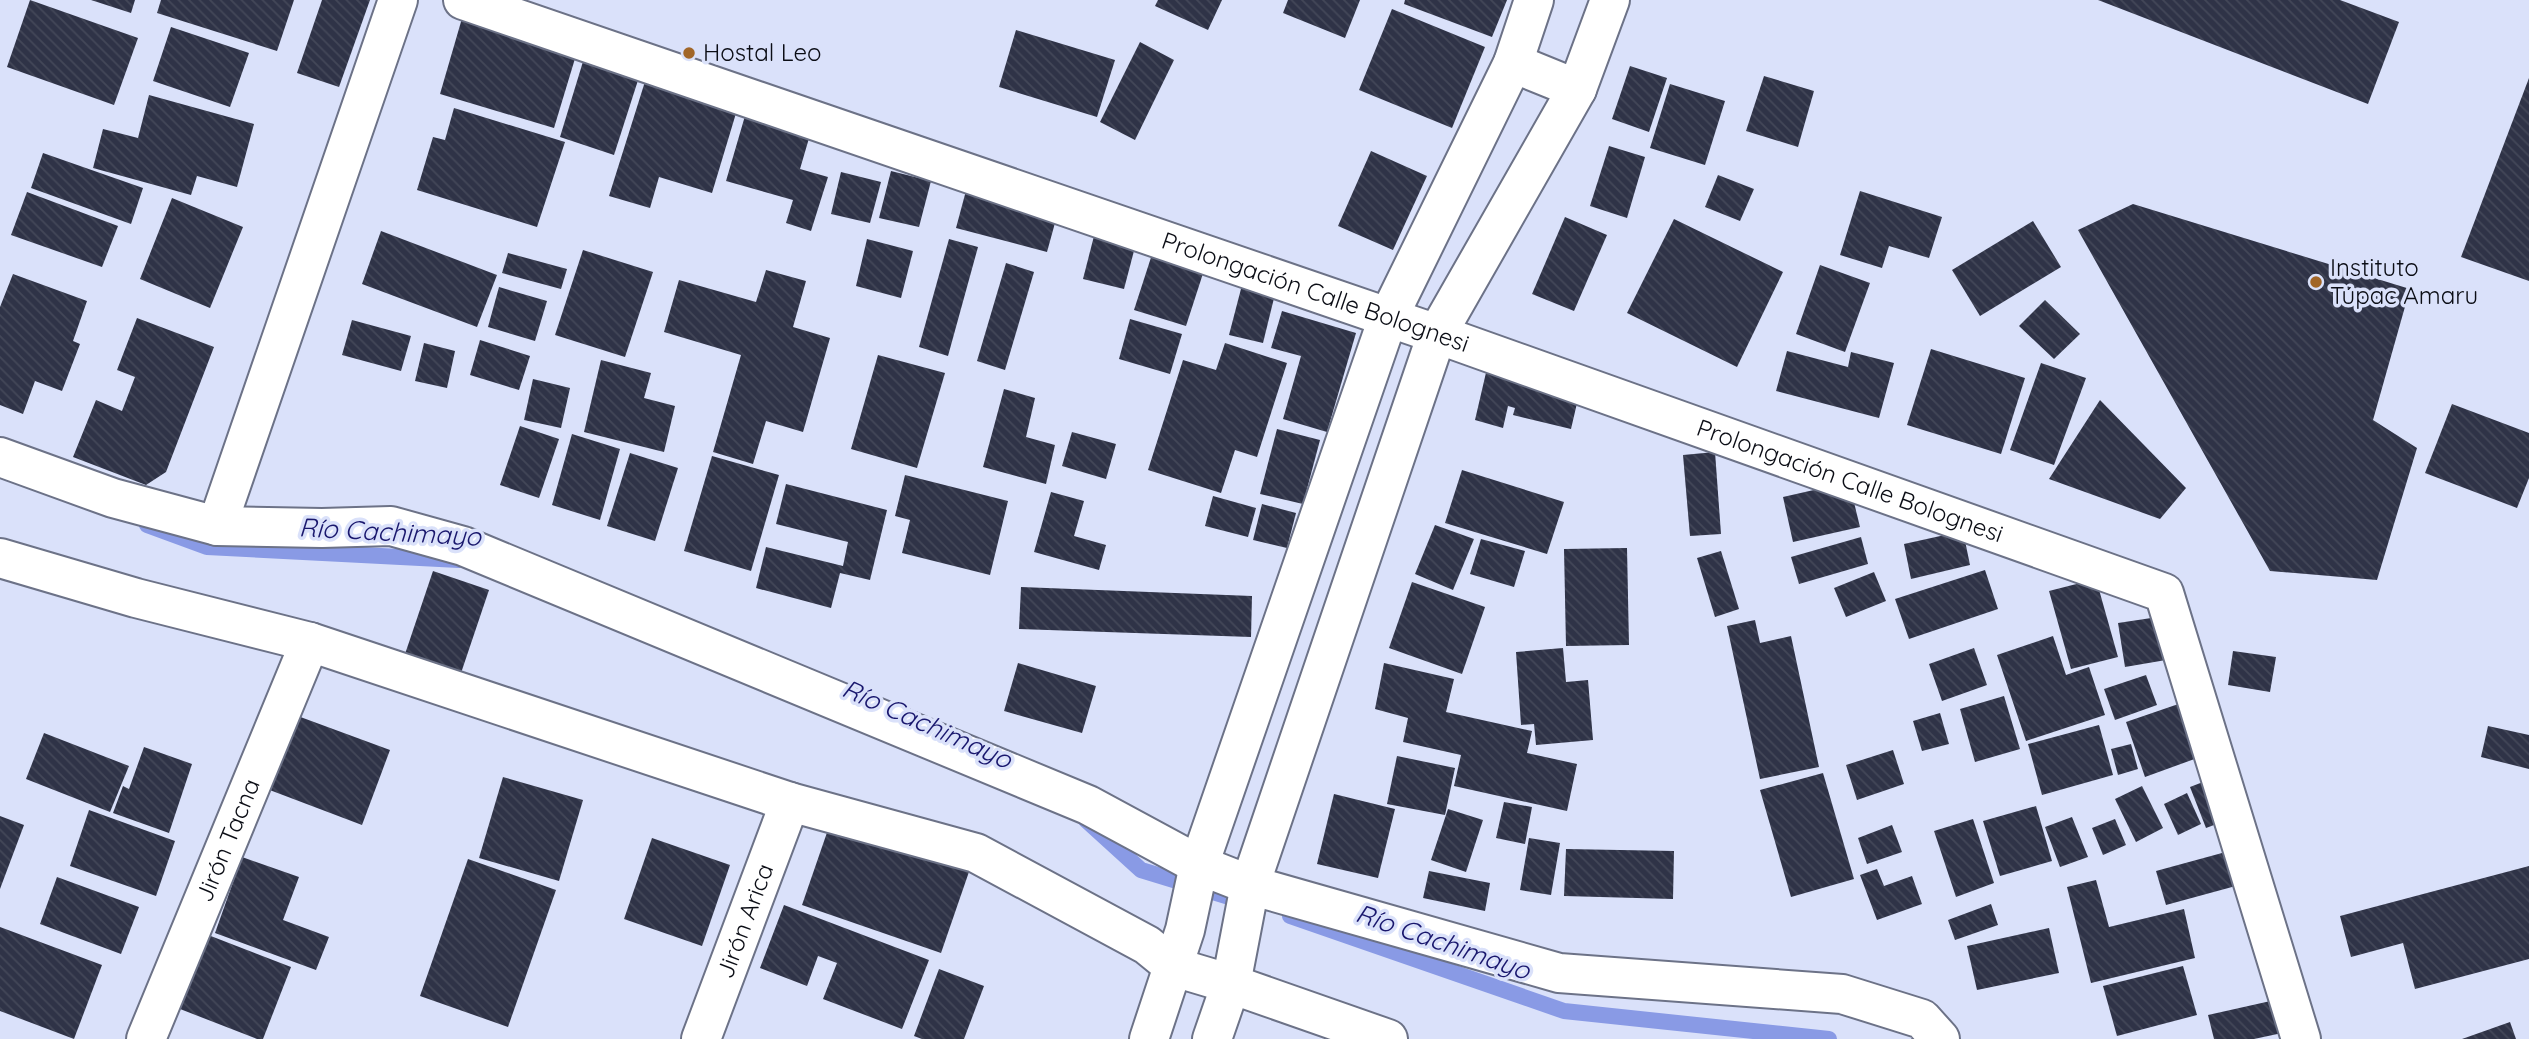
<svg xmlns="http://www.w3.org/2000/svg" width="2529" height="1039" viewBox="0 0 2529 1039" font-family="Quicksand,sans-serif">
<style>
.lines{fill:none;stroke-linecap:round;stroke-linejoin:round}
.stream{stroke:#899ae5;stroke-width:16}
.building{fill:url(#building-back-hatch)}
.minor-casing{stroke:#6c7287;stroke-width:42}
.minor{stroke:#fff;stroke-width:38}
.poi-dot{fill:#a16628;stroke:#dae1fa;stroke-width:2.5}
.labels{text-anchor:middle;stroke-width:7;stroke-linejoin:round;paint-order:stroke}
.poi-label{font-size:24px;fill:#0b0d15;stroke:#dae1fa;text-anchor:start}
.street-label{font-size:24px;fill:#0b0d15;stroke:#dae1fa}
.water-label{font-size:26px;font-style:italic;fill:#19176d;stroke:#dae1fa}
</style>
<defs>
<pattern id="building-back-hatch" width="6" height="6" patternUnits="userSpaceOnUse" patternTransform="scale(1.75)"><rect width="6" height="6" fill="#2f3347"/><path d="M-1 5l2 2M0 0l6 6M5-1l2 2" fill="none" stroke="#434758"/></pattern>
</defs>
<rect width="100%" height="100%" fill="#dae1fa"/>
<g class="lines">
<g class="stream">
<polyline points="147,525 207,547 459,560"/>
<polyline points="1086,820 1141,870 1249,903"/>
<polyline points="1290,916 1564,1011 1829,1039"/>
</g>
</g>
<g class="building">
<polygon points="30,0 138,38 114,105 7,67"/>
<polygon points="91,0 135,0 131,13"/>
<polygon points="161,0 294,0 277,51 157,13"/>
<polygon points="322,0 370,0 339,87 297,73"/>
<polygon points="1158,0 1222,0 1208,30 1155,6"/>
<polygon points="1288,0 1360,0 1345,38 1283,13"/>
<polygon points="1405,0 1507,0 1492,37 1404,4"/>
<polygon points="2098,0 2340,0 2399,22 2368,104"/>
<polygon points="465,8 580,42 554,128 440,94"/>
<polygon points="1392,9 1485,47 1452,128 1359,90"/>
<polygon points="171,27 249,53 230,107 153,81"/>
<polygon points="1016,30 1115,60 1097,117 999,87"/>
<polygon points="1140,42 1174,60 1135,140 1100,122"/>
<polygon points="585,55 640,74 614,155 560,137"/>
<polygon points="1630,66 1667,78 1649,132 1612,119"/>
<polygon points="648,72 740,100 712,193 659,177 650,208 609,196"/>
<polygon points="1764,76 1814,91 1798,147 1746,131"/>
<polygon points="2529,78 2529,281 2461,257"/>
<polygon points="1670,84 1725,101 1705,165 1650,148"/>
<polygon points="149,95 254,124 237,187 197,176 191,195 93,168 103,129 138,138"/>
<polygon points="454,108 565,142 537,227 417,190 433,137 445,140"/>
<polygon points="747,109 812,128 800,169 828,177 811,231 786,223 793,200 726,181"/>
<polygon points="1609,146 1645,157 1627,218 1590,206"/>
<polygon points="1371,151 1427,176 1393,250 1338,226"/>
<polygon points="43,153 143,188 131,224 31,188"/>
<polygon points="891,171 931,181 919,227 879,218"/>
<polygon points="841,172 881,182 870,223 831,214"/>
<polygon points="1718,175 1754,189 1740,221 1705,207"/>
<polygon points="967,187 1058,212 1047,252 956,228"/>
<polygon points="1860,191 1942,217 1929,258 1889,246 1882,268 1840,255"/>
<polygon points="27,192 118,226 102,267 11,235"/>
<polygon points="172,198 243,227 210,308 140,279"/>
<polygon points="2133,204 2410,289 2373,420 2417,448 2377,580 2270,571 2078,230"/>
<polygon points="1565,217 1607,235 1574,311 1532,294"/>
<polygon points="1674,219 1783,272 1737,367 1627,313"/>
<polygon points="2033,221 2061,267 1980,316 1952,270"/>
<polygon points="381,231 497,275 477,327 362,284"/>
<polygon points="1094,236 1135,247 1124,289 1083,279"/>
<polygon points="867,239 913,251 901,298 856,286"/>
<polygon points="949,239 978,247 948,356 919,347"/>
<polygon points="1156,242 1208,258 1186,326 1134,310"/>
<polygon points="583,250 653,272 625,357 555,335"/>
<polygon points="508,253 567,269 561,289 502,273"/>
<polygon points="1006,263 1034,272 1005,370 977,361"/>
<polygon points="1820,265 1870,283 1845,352 1796,334"/>
<polygon points="766,270 806,281 793,327 830,338 803,432 766,421 753,464 713,452 741,355 664,332 679,280 756,302"/>
<polygon points="13,274 87,301 73,341 80,344 62,391 35,381 23,414 0,405 0,307"/>
<polygon points="1242,285 1275,294 1263,343 1229,335"/>
<polygon points="499,287 547,301 535,341 488,327"/>
<polygon points="2045,300 2080,334 2054,359 2019,326"/>
<polygon points="1282,311 1356,333 1327,432 1283,419 1301,356 1271,348"/>
<polygon points="137,318 214,347 166,472 146,485 73,457 96,400 122,411 135,377 117,370"/>
<polygon points="1130,319 1182,334 1170,374 1119,359"/>
<polygon points="352,320 411,336 401,371 342,355"/>
<polygon points="480,340 530,356 519,390 470,375"/>
<polygon points="424,343 455,351 447,388 415,381"/>
<polygon points="1225,343 1287,363 1257,457 1235,450 1221,493 1148,470 1183,360 1216,370"/>
<polygon points="1931,349 2025,378 2001,454 1907,425"/>
<polygon points="1787,351 1848,367 1851,352 1894,363 1879,418 1776,391"/>
<polygon points="878,355 945,373 917,468 851,449"/>
<polygon points="601,360 651,373 644,398 675,406 664,452 584,432"/>
<polygon points="2041,363 2086,378 2054,465 2010,450"/>
<polygon points="1488,364 1581,386 1571,429 1513,415 1515,408 1508,406 1503,428 1475,420"/>
<polygon points="533,379 570,388 561,428 524,420"/>
<polygon points="1004,389 1035,398 1026,437 1055,445 1046,484 983,467"/>
<polygon points="2100,400 2186,488 2160,519 2049,479"/>
<polygon points="2452,404 2529,433 2529,478 2517,508 2425,473"/>
<polygon points="520,426 559,439 539,498 500,485"/>
<polygon points="1277,429 1320,440 1303,504 1260,494"/>
<polygon points="1072,432 1116,444 1106,479 1062,466"/>
<polygon points="572,434 620,449 600,520 552,505"/>
<polygon points="1715,452 1721,534 1690,536 1683,455"/>
<polygon points="630,453 678,468 655,541 607,526"/>
<polygon points="712,456 779,475 751,571 684,551"/>
<polygon points="1462,470 1564,502 1547,554 1445,523"/>
<polygon points="905,475 1008,501 990,575 902,553 910,520 895,516"/>
<polygon points="1849,482 1860,527 1793,542 1783,497"/>
<polygon points="786,484 887,510 870,580 840,573 831,608 756,588 766,547 843,566 848,542 776,524"/>
<polygon points="1051,492 1084,501 1074,536 1106,545 1099,570 1034,552"/>
<polygon points="1213,496 1256,508 1248,537 1205,526"/>
<polygon points="1262,504 1296,513 1287,548 1253,540"/>
<polygon points="1435,525 1474,539 1453,590 1415,574"/>
<polygon points="1963,531 1970,565 1911,579 1904,544"/>
<polygon points="1861,537 1868,564 1799,584 1791,557"/>
<polygon points="1481,539 1525,551 1514,587 1470,574"/>
<polygon points="1627,548 1629,645 1566,646 1564,549"/>
<polygon points="1721,551 1739,609 1715,617 1697,558"/>
<polygon points="1985,570 1998,609 1909,639 1895,599"/>
<polygon points="433,571 489,590 460,676 404,657"/>
<polygon points="1874,572 1886,601 1846,617 1834,588"/>
<polygon points="2096,579 2118,657 2071,669 2049,591"/>
<polygon points="1412,582 1485,607 1462,674 1389,648"/>
<polygon points="1021,587 1252,596 1251,637 1019,629"/>
<polygon points="2158,617 2166,660 2125,667 2118,623"/>
<polygon points="1755,620 1760,643 1791,636 1819,767 1760,779 1727,626"/>
<polygon points="2053,636 2066,675 2089,667 2105,715 2026,741 1997,655"/>
<polygon points="1563,648 1566,682 1588,680 1593,740 1536,745 1534,724 1521,725 1516,652"/>
<polygon points="1974,648 1987,685 1942,701 1929,664"/>
<polygon points="2233,651 2276,657 2270,692 2228,685"/>
<polygon points="1018,663 1096,686 1082,733 1004,711"/>
<polygon points="1384,663 1454,679 1446,712 1532,731 1527,753 1577,764 1567,811 1454,786 1461,755 1403,742 1408,718 1375,709"/>
<polygon points="2146,675 2157,705 2115,720 2104,689"/>
<polygon points="2004,696 2020,749 1975,762 1960,709"/>
<polygon points="2193,699 2211,753 2145,777 2126,722"/>
<polygon points="1940,713 1949,744 1922,751 1913,721"/>
<polygon points="295,715 390,750 362,825 267,789"/>
<polygon points="2099,725 2113,775 2042,795 2028,744"/>
<polygon points="2488,726 2529,735 2529,769 2481,757"/>
<polygon points="44,733 129,766 110,812 26,779"/>
<polygon points="2131,744 2138,769 2118,775 2111,749"/>
<polygon points="144,747 192,764 169,833 113,813 123,786 129,789"/>
<polygon points="1893,750 1904,784 1857,800 1846,765"/>
<polygon points="1397,756 1455,768 1445,815 1387,804"/>
<polygon points="1823,773 1854,879 1791,897 1760,790"/>
<polygon points="503,777 583,800 559,881 479,858"/>
<polygon points="2216,777 2233,818 2206,828 2190,787"/>
<polygon points="2142,786 2163,828 2136,842 2115,799"/>
<polygon points="2187,793 2201,824 2178,835 2164,804"/>
<polygon points="1334,794 1395,809 1378,878 1317,864"/>
<polygon points="1504,802 1532,807 1525,844 1496,838"/>
<polygon points="2036,806 2052,861 2000,876 1983,821"/>
<polygon points="1448,809 1483,820 1466,872 1431,860"/>
<polygon points="89,810 175,841 156,896 70,866"/>
<polygon points="0,816 24,825 0,889"/>
<polygon points="2072,817 2088,857 2060,867 2045,827"/>
<polygon points="832,818 971,866 941,953 802,905"/>
<polygon points="1973,819 1994,883 1956,897 1934,831"/>
<polygon points="2115,819 2126,845 2103,855 2092,828"/>
<polygon points="1892,825 1902,852 1867,864 1858,838"/>
<polygon points="652,838 730,865 702,946 624,919"/>
<polygon points="1529,838 1560,843 1551,895 1520,890"/>
<polygon points="1566,849 1674,851 1673,899 1564,896"/>
<polygon points="2233,850 2243,884 2166,905 2156,871"/>
<polygon points="242,857 299,877 283,920 329,937 316,970 215,933"/>
<polygon points="468,859 556,890 508,1027 420,996"/>
<polygon points="2529,866 2529,959 2415,989 2403,943 2351,957 2340,916"/>
<polygon points="1877,869 1884,886 1912,876 1922,904 1877,920 1860,875"/>
<polygon points="1429,871 1490,883 1485,911 1423,898"/>
<polygon points="57,877 139,907 121,954 40,924"/>
<polygon points="2096,880 2109,927 2184,909 2195,958 2091,983 2067,887"/>
<polygon points="1991,904 1998,925 1955,940 1948,920"/>
<polygon points="784,905 929,960 902,1029 823,999 837,963 818,956 807,986 760,968"/>
<polygon points="0,927 102,965 74,1039 0,1011"/>
<polygon points="2049,928 2059,973 1977,990 1967,946"/>
<polygon points="203,933 291,967 263,1039 257,1039 175,1007"/>
<polygon points="2183,966 2197,1015 2117,1036 2103,986"/>
<polygon points="939,969 984,986 964,1039 922,1039 914,1036"/>
<polygon points="2284,998 2292,1031 2254,1039 2214,1039 2208,1015"/>
<polygon points="2510,1022 2516,1039 2462,1039"/>
</g>
<g class="lines">
<g class="minor-casing">
<g id="minor">
<path id="s1" d="M463 0 1437 334 2164 593 2301 1039"/>
<polyline points="1513,63 1577,89"/>
<polyline points="0,457 113,498 217,526 322,528 391,526 463,546 1088,805 1199,865 1250,885 1559,973 1842,994 1922,1019 1940,1039"/>
<polyline points="217,526 398,0"/>
<polyline points="0,558 136,598 310,642 790,802 976,853 1147,945 1174,967 1231,984 1388,1039"/>
<path id="s2" d="M146 1039 310 642"/>
<path id="s3" d="M701 1039 790 802"/>
<polyline points="1149,1039 1185,930 1199,865 1388,318 1513,63 1534,0"/>
<polyline points="1212,1039 1231,984 1250,885 1437,334 1577,89 1610,0"/>
</g>
</g>
<use href="#minor" class="minor"/>
</g>
<g class="poi-dot">
<circle cx="689" cy="53" r="7"/>
<circle cx="2316" cy="282" r="7"/>
</g>
<g class="labels">
<g class="poi-label">
<text x="703" y="61">Hostal Leo</text>
<text x="2330" y="276">Instituto<tspan x="2330" dy="28">Túpac Amaru</tspan></text>
</g>
<g class="street-label">
<text dy="8" stroke="none"><textPath href="#s1" startOffset="901">Prolongación Calle Bolognesi</textPath></text>
<text dy="8" stroke="none"><textPath href="#s1" startOffset="1468">Prolongación Calle Bolognesi</textPath></text>
<text dy="8" stroke="none"><textPath href="#s2" startOffset="215">Jirón Tacna</textPath></text>
<text dy="8" stroke="none"><textPath href="#s3" startOffset="126">Jirón Arica</textPath></text>
</g>
<g class="water-label">
<text transform="translate(390 532) rotate(3)" y="9">Río Cachimayo</text>
<text transform="translate(927 724) rotate(24)" y="9">Río Cachimayo</text>
<text transform="translate(1443 942) rotate(19)" y="9">Río Cachimayo</text>
</g>
</g>
</svg>
